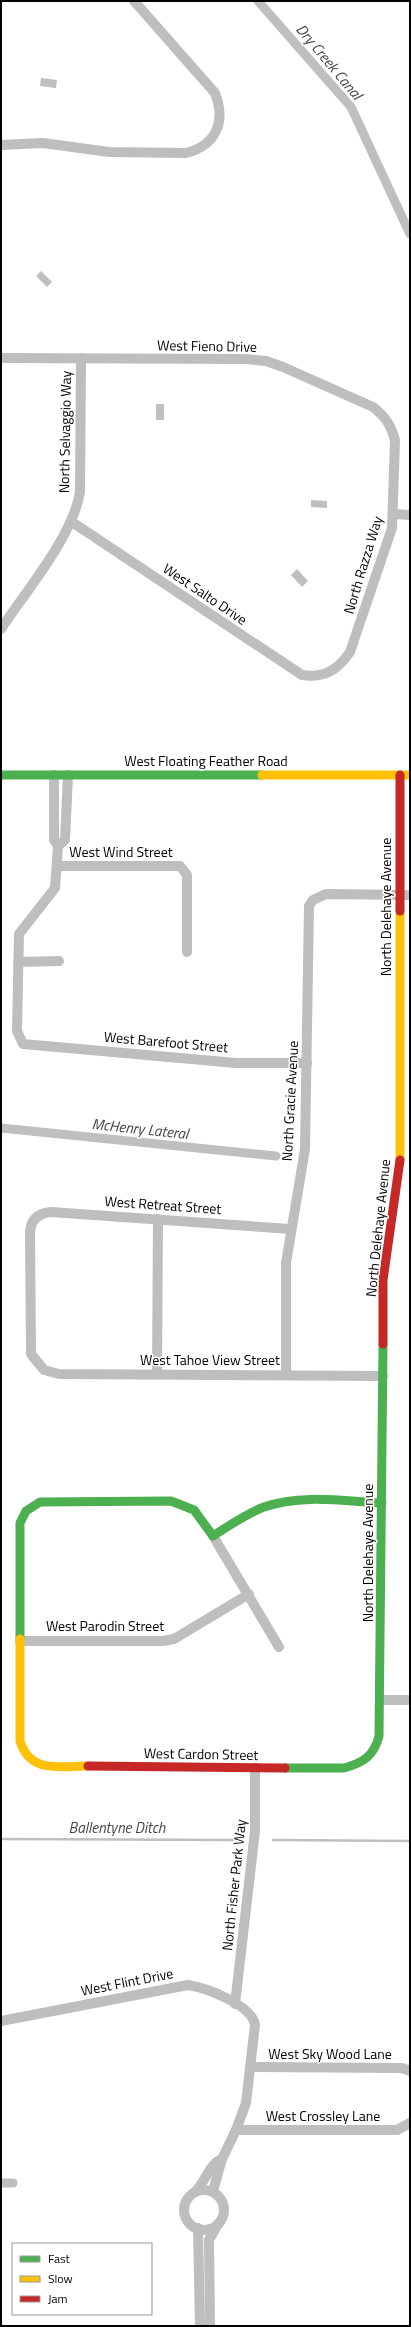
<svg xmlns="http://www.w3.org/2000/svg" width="411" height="2327" viewBox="0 0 411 2327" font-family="'Titillium Web',sans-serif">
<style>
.water{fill:#bfbfbf}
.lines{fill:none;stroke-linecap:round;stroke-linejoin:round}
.stream{stroke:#bfbfbf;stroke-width:2.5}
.canal{stroke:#bfbfbf;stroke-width:9}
.street{stroke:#bebebe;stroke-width:10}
.fast{stroke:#4caf50;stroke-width:9}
.slow{stroke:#ffc107;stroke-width:9}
.jam{stroke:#c62828;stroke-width:9}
.labels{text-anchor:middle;stroke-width:3;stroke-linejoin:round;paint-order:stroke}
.street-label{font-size:14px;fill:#000;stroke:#fff}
.water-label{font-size:15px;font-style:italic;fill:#444;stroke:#fff}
</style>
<rect width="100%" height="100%" fill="#fff"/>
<g class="water">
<polygon points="41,78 57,80 56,88 40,86"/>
<polygon points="41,271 52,282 47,287 36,276"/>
<rect x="156" y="404" width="8" height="16"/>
<polygon points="311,500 327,501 327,508 311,507"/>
<polygon points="297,569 308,581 302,587 291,575"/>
</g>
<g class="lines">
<g class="stream">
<polyline points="1,1839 233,1840"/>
<polyline points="273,1840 410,1841"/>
</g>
<g class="canal">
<polyline points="258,1 351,107 410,234"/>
<polyline points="1,1128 276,1156"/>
<polyline points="1,2183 13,2183"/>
</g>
<g class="street">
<path d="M1 145 43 143 109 152 186 153C217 145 226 121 215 93L134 1"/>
<path d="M1 358 245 359 266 361 283 367 373 407C385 416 392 426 395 441L392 528 350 652C337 671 324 678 302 675L72 522"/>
<polyline points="394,514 410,515"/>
<path d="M1 629C26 591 73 536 80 492L81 358"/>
<polyline points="54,775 54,840 58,846 65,840 68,775"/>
<polyline points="58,846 55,888 19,934 17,1031 23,1044 236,1063 307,1063"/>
<polyline points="57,866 180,866 187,875 187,952"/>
<polyline points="18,962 59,961"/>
<path d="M290 1229 51 1212C39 1213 31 1219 30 1232L31 1354 44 1370 59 1374 383 1376"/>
<polyline points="157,1374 158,1219"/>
<polyline points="286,1375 286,1263 305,1149 309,906 313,900 326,894 410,895"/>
<polyline points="213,1536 279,1647"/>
<polyline points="20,1641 163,1641 174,1639 249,1594"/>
<polyline points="381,1700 410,1700"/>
<polyline points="235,2004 255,1831 255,1768"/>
<path d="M1 2021 188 1985C207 1988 252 2005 255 2025L246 2103 236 2130 222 2159"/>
<polyline points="250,2067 402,2068 410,2071"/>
<polyline points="236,2130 397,2130 410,2123"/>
<circle cx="204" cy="2210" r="20"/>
<path d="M195 2192C205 2183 209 2164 222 2159L213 2191"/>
<polyline points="198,2228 200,2326"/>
<polyline points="210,2326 209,2240 218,2224"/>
</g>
<g class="fast">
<polyline points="1,775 262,775"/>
<path d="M20 1639V1523L26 1511 40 1502 171 1501 194 1510 213 1536C229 1526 245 1514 264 1507 301 1494 343 1501 382 1503"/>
<path d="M285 1768H344C363 1763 374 1756 379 1736L383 1344"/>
</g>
<g class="slow">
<polyline points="262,775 409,775"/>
<polyline points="400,911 400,1160"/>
<path d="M20 1639V1741C30 1774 60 1766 88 1766"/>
</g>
<g class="jam">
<polyline points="400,775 400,911"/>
<polyline points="383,1344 383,1280 400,1160"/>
<polyline points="88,1766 285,1768"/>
</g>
</g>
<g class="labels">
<g class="street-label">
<text transform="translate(207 346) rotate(1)" y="5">West Fieno Drive</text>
<text transform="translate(65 432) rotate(-89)" y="5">North Selvaggio Way</text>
<text transform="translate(363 565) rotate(-73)" y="5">North Razza Way</text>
<text transform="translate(205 594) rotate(34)" y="5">West Salto Drive</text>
<text x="206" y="766">West Floating Feather Road</text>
<text x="121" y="857">West Wind Street</text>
<text transform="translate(386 907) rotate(-90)" y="5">North Delehaye Avenue</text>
<text transform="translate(166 1042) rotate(5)" y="5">West Barefoot Street</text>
<text transform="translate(290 1101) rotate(-87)" y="5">North Gracie Avenue</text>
<text transform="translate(163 1205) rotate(4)" y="5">West Retreat Street</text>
<text transform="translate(378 1228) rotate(-84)" y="5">North Delehaye Avenue</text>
<text x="210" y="1365">West Tahoe View Street</text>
<text transform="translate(368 1553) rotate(-90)" y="5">North Delehaye Avenue</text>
<text x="105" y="1631">West Parodin Street</text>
<text transform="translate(201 1754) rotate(1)" y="5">West Cardon Street</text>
<text transform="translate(234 1885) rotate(-84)" y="5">North Fisher Park Way</text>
<text transform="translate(127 1982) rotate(-11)" y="5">West Flint Drive</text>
<text x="330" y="2059">West Sky Wood Lane</text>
<text x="323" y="2121">West Crossley Lane</text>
</g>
<g class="water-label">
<text transform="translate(329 62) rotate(50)" y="5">Dry Creek Canal</text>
<text transform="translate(140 1129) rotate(6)" y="5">McHenry Lateral</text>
<text x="117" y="1833">Ballentyne Ditch</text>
</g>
</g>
<rect width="411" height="2327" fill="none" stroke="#000000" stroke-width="4"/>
<rect x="12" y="2243" width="140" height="72" fill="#ffffff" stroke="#999999"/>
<rect x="20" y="2256" width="20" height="6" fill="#4caf50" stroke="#999999"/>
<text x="48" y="2263" font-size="12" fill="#000000">Fast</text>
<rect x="20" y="2276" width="20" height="6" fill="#ffc107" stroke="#999999"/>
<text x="48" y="2283" font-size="12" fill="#000000">Slow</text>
<rect x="20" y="2296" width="20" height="6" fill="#c62828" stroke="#999999"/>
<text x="48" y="2303" font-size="12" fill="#000000">Jam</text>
</svg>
